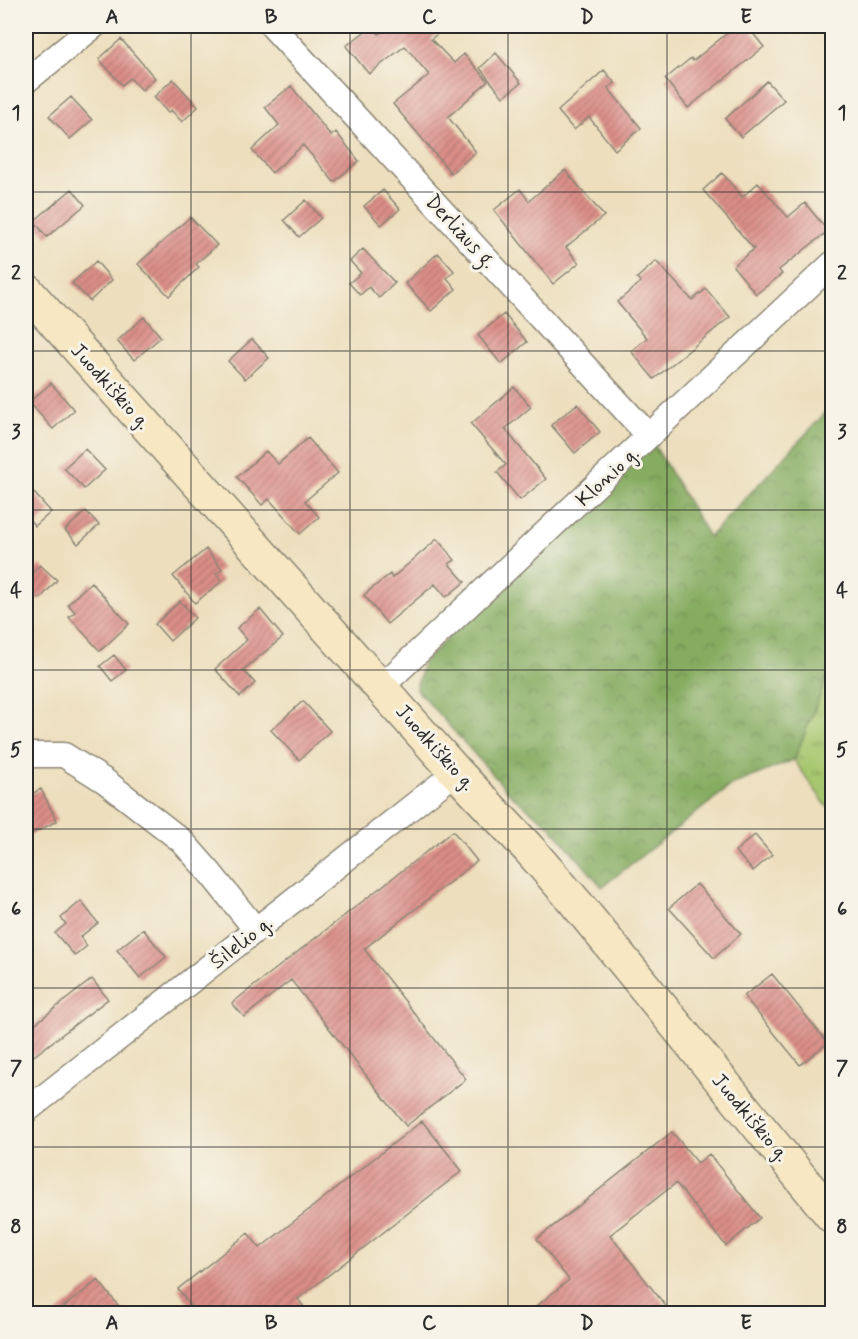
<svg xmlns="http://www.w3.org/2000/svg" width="858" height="1339" font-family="Mynerve,sans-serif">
<defs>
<pattern id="grass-tufts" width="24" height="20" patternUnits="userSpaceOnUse" patternTransform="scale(1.5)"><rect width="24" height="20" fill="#a7c76e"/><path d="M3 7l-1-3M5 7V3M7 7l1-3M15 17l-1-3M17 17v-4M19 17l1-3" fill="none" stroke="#88a25b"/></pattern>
<pattern id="forest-crowns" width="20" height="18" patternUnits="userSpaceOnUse" patternTransform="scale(1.5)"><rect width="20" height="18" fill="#85ac61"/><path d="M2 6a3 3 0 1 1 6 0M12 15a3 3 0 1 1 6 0" fill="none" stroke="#6d8c50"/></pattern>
<pattern id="building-hatch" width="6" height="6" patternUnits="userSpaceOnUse" patternTransform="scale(1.5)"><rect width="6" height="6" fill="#db8e88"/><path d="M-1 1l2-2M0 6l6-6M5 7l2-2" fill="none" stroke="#b2746f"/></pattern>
</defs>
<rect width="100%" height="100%" fill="#f7f3e8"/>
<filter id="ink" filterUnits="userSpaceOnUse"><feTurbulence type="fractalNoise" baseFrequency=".0167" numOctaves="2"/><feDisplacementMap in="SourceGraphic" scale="12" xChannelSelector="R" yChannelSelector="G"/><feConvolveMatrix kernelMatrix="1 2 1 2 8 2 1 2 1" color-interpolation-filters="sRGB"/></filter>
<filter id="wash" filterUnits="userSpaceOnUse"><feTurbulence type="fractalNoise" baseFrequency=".008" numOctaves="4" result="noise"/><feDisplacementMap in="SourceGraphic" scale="24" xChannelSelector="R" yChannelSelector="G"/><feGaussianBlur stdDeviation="1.35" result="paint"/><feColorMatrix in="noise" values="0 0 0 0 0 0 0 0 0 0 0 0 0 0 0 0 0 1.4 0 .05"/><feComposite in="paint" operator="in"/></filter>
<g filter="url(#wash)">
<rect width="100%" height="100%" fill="#eddfbe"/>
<path fill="url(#grass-tufts)" stroke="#69794c" stroke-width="1.5" d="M832,665v138l-5,4 -33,-47z"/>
<path fill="url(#forest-crowns)" stroke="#586c46" stroke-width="1.5" d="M832,406v259l-38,95 -62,25 -130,102 -52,-61 -38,-30 -96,-107 7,-26 226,-227 60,101z"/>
<g id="blocks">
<path fill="url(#building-hatch)" d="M372,26l7,8 10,-8h58l-16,13 23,24 10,-9 24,27 -40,36 28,35 -25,21 -58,-69 36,-29 -24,-29 -36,28 -23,-28z
M736,26h11l17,21 -76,61 -23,-29 26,-21 2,3z
M121,39l34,39 -13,12 -12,-12 -8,7 -23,-26z
M496,53l25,30 -18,14 -23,-29z
M604,70l11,13 -7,5 33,40 -26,22 -26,-33 -15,13 -16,-19z
M173,79l25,28 -16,15 -11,-12 -3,3 -14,-16z
M767,81l17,19 -43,37 -16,-18z
M291,86l40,50 5,-4 23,29 -25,21 -31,-37 -31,28 -20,-23 27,-25 -14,-18z
M71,97l21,23 -22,19 -21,-23z
M565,170l39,46 -38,31 13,16 -26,21 -59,-74 26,-21 9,12z
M722,173l20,24 16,-14 30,34 17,-14 23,28 -49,39 3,4 -26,20 -23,-28 21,-17 -51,-59z
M72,189l13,16 -38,32 -13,-16z
M383,190l17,19 -19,16 -17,-19z
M306,200l15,18 -22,19 -15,-17z
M190,217l27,28 -21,19 3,3 -30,29 -31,-32z
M363,249l32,34 -16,15 -10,-11 -9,8 -11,-12 12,-10 -11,-12z
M438,253l16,18 -7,7 9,11 -25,22 -26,-28z
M96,261l16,19 -22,21 -18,-18z
M656,261l36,39 14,-11 24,28 -76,62 -23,-28 16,-13 -30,-36 24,-20 -4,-4z
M504,314l23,28 -26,22 -23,-29z
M144,317l17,20 -27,23 -17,-19z
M252,339l17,19 -24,21 -17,-18z
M51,383l23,27 -21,19 -24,-27z
M514,387l17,20 -26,22 41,50 -26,21 -23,-28 9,-7 -35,-41z
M577,404l23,28 -25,21 -24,-28z
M308,438l30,35 -33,28 14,16 -19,17 -31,-35 -7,6 -25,-28 29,-26 12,13z
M85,449l20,21 -21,19 -20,-21z
M26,484l25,28 -16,14 -9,-10z
M86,511l13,14 -21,19 -13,-14z
M437,539l18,21 -6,4 16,18 -19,15 -11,-13 -48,40 -23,-29 26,-21 2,4z
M206,549l16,20 -6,5 6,7 -27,22 -22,-27z
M40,565l17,15 -17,19 -2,-2 -12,13v-30z
M91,582l38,42 -29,27 -31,-34 6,-5 -7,-8z
M180,601l15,17 -25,23 -15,-17z
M260,609l23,28 -40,33 12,13 -15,14 -25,-28 32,-29 -10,-12z
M114,655l12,15 -14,11 -12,-15z
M303,701l27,30 -31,29 -28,-30z
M41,789l16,32 -31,16v-40z
M453,831l24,30 -113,88 102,130 -60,47 -115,-146 -47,37 -12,-14z
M755,835l17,20 -19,16 -18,-20z
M697,884l44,50 -27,24 -45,-50z
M81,901l17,22 -18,14 7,9 -12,10 -20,-23 11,-9 -5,-6z
M143,929l23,28 -26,21 -23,-28z
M772,974l56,69 -28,22 -56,-69z
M92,979l16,20 -74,57 -8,-11v-14z
M422,1121l40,50 -164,128 11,15h-112l-19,-25 70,-56 12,15z
M672,1132l26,31 11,-9 51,64 -34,28 -50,-63 -66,52 62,79h-145l42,-34 -32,-41z
M98,1280l27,34h-70z"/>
</g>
</g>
<g filter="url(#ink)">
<use href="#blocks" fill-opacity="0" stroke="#8c8574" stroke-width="1.5"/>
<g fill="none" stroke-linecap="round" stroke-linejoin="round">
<defs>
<path id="street" d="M272,26l377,410
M26,81l68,-55
M381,687l451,-423
M26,755h38l41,26 77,60 29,33 45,56
M26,1111l430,-339"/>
<path id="secondary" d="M26,290l430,482 72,76 48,55 256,313"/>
</defs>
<use href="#street" stroke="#8c8574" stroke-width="27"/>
<use href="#secondary" stroke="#8c8574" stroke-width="36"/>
<use href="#street" stroke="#fff" stroke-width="24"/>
<use href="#secondary" stroke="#f7e8c3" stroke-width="33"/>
</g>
</g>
<path fill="none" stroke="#2b2b2b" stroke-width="1.5" stroke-opacity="0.55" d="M191,26v1288M350,26v1288M508,26v1288M667,26v1288M26,192h806M26,351h806M26,510h806M26,670h806M26,829h806M26,988h806M26,1147h806"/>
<g text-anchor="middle" stroke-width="6" stroke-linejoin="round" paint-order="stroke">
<g font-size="21" fill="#2b2b2b" stroke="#f7f3e8">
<text transform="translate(461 231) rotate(47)" y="7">Derliaus g.</text>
<text transform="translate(111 386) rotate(48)" y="7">Juodkiškio g.</text>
<text transform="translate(607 476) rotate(-43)" y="7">Klonio g.</text>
<text transform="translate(436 747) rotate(48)" y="7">Juodkiškio g.</text>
<text transform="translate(241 942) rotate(-38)" y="7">Šilelio g.</text>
<text transform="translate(751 1117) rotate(50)" y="7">Juodkiškio g.</text>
</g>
</g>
<rect width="858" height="1339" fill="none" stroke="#f7f3e8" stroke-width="66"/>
<rect x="33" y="33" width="792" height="1273" fill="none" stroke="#2b2b2b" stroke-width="2"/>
<g font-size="20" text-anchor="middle" font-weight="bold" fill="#2b2b2b">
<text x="112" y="23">A</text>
<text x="271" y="23">B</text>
<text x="429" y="23">C</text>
<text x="587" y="23">D</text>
<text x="746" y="23">E</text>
<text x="16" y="119">1</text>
<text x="842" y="119">1</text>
<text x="16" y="279">2</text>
<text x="842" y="279">2</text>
<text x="16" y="438">3</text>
<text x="842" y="438">3</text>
<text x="16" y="597">4</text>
<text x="842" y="597">4</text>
<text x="16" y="756">5</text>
<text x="842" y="756">5</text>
<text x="16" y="915">6</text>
<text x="842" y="915">6</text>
<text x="16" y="1074">7</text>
<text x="842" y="1074">7</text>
<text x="16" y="1233">8</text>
<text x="842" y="1233">8</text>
<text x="112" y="1329">A</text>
<text x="271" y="1329">B</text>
<text x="429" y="1329">C</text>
<text x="587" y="1329">D</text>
<text x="746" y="1329">E</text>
</g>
</svg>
